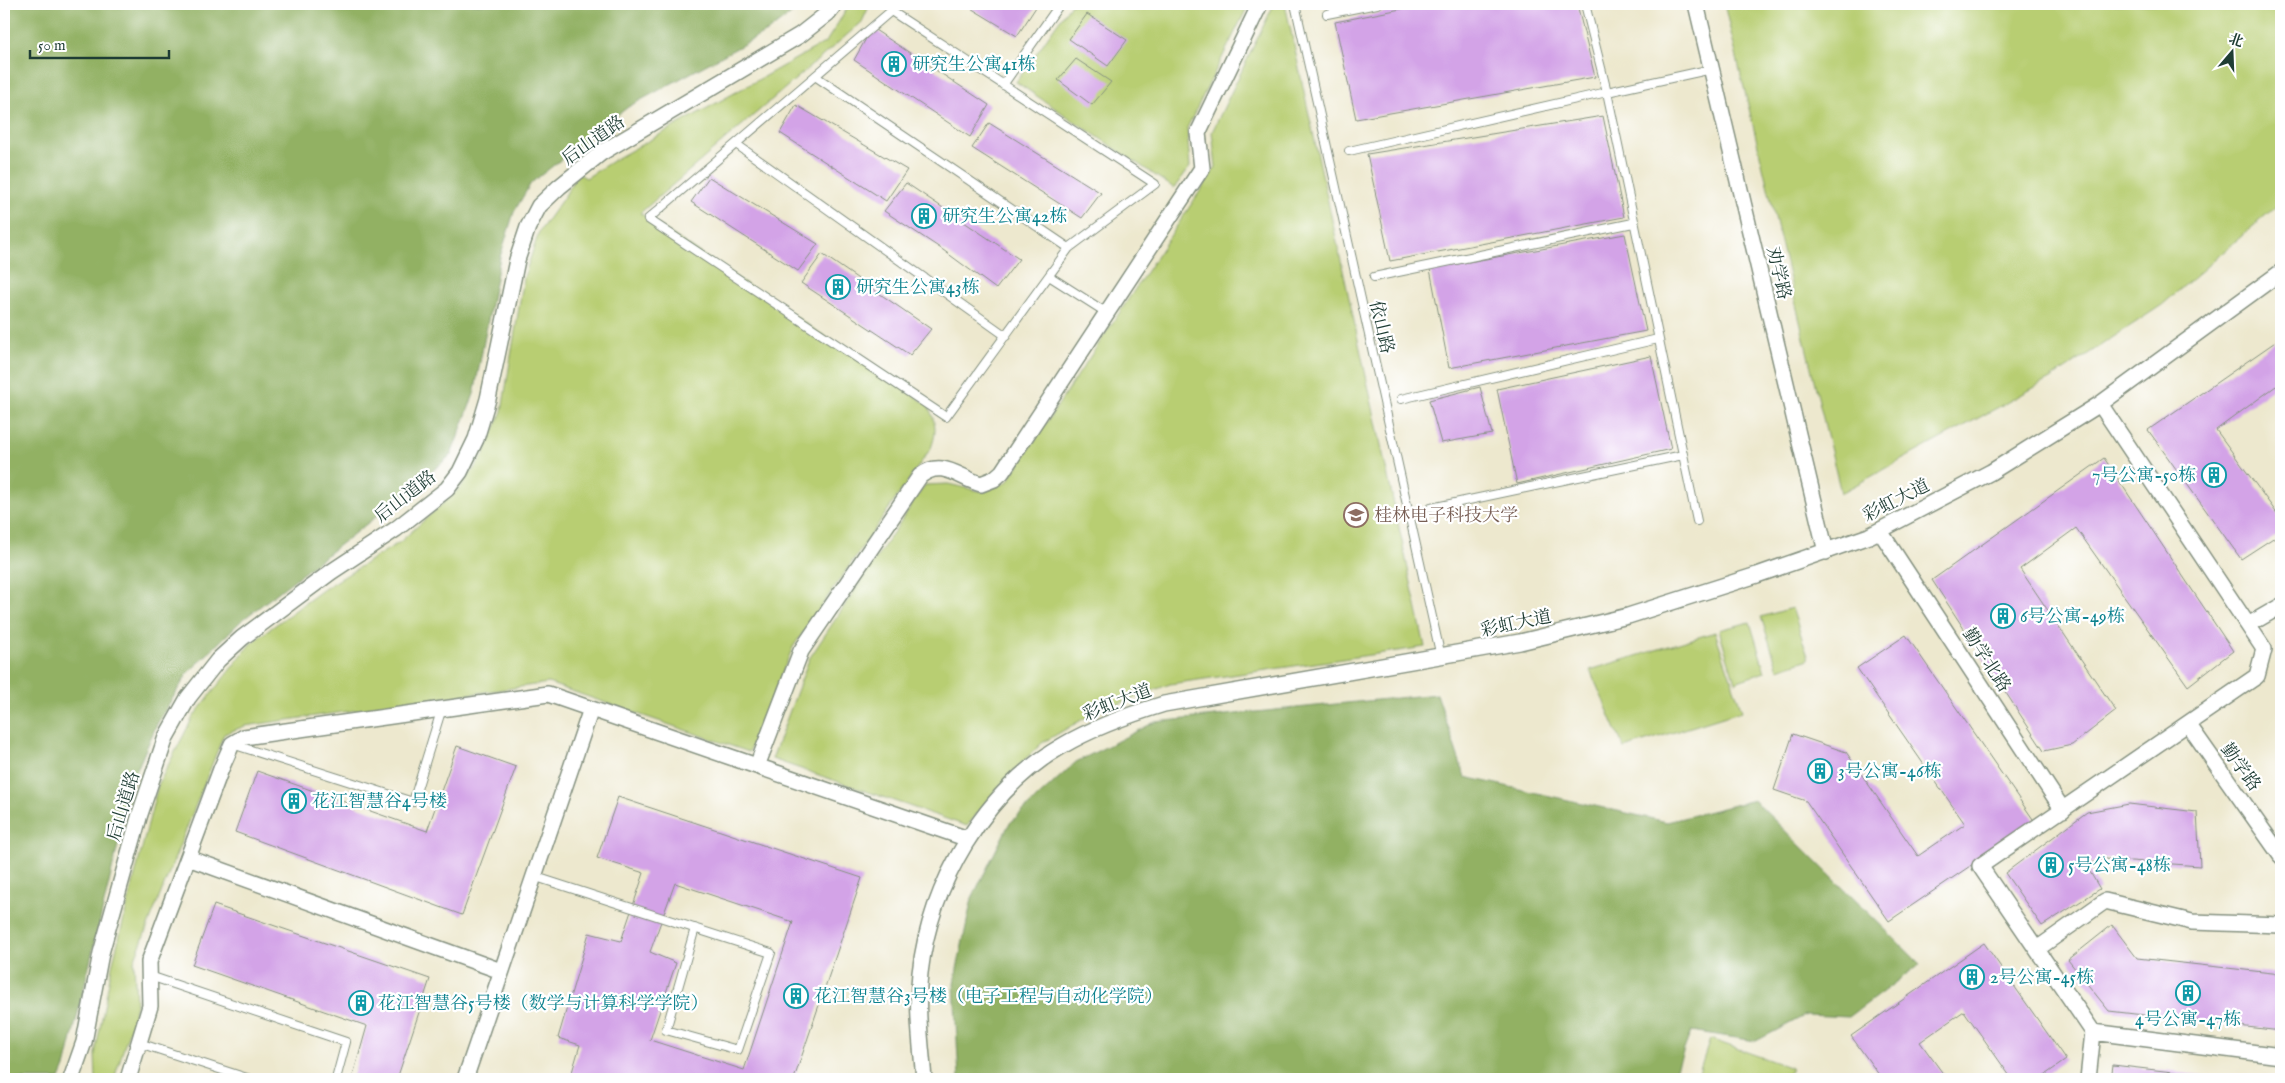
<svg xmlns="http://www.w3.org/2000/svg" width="2285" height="1083" font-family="'IM FELL English','Noto Serif SC',serif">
<rect width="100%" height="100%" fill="#fff"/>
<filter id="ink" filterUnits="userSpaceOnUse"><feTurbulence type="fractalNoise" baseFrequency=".02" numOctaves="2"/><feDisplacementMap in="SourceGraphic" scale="10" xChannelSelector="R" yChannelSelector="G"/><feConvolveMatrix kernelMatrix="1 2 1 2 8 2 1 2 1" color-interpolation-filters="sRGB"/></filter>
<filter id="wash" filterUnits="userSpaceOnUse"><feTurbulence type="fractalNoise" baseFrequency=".0096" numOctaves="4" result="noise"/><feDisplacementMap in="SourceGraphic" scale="20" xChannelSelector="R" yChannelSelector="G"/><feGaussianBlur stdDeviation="1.12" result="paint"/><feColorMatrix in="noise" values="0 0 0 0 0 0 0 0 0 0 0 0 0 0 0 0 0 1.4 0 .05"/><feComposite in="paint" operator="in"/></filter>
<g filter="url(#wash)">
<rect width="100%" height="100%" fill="#ede8ce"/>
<path fill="#b8ce72" stroke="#6c8653" d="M850,4h20l-8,18 -222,191 288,192c7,17 10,24 3,43l-138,199 -44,105 -201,-69 -303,43 -21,8 -90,227 2,44 -3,14 -19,60h-18l-1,-25 17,-88 46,-181 35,-68 58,-74 73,-54 76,-47 60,-54 23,-32 19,-45 22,-134 15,-45 27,-38 11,-21 9,5 28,-18 212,-118z
M1071,4h178l-62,124 3,39 -16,21 -158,-106z
M1274,4h11l140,643 -255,37 -80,31 -48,28 -36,35 -39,48 -195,-67 37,-100 116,-174 23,-1 36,8 23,-10 209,-315 -4,-35z
M1724,4h557v198l-119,103 -112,74 -209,114z
M1792,608l17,51 -31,10 -17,-52z
M1750,622l15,50 -30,10 -16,-52z
M1715,632l27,79 -118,37 -34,-78z
M1710,1039l82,29 -4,11h-91z"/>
<path fill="#92b164" stroke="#58774c" d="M4,4h800l-34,26 -142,77 -97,76 -17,29 -14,45 -26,137 -23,61 -43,37 -167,129 -53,52 -31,51 -22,50 -70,293 -5,12h-56z
M1437,694l28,83 202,45 87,-22 166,164 -71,53 -43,-2 -50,26 -65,-10 -18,48h-714l-5,-96 18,-85 37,-74 67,-62 79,-40z"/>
<g id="blocks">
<path fill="#d3a3e7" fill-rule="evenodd" d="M964,4h74l-21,32z
M1426,4h151l18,73 -239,42 -21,-97z
M1087,14l40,26 -19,26 -39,-27z
M872,28l117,77 -19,32 -116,-77z
M1076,59l35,23 -19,23 -34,-25z
M796,105l111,65 -21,31 -106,-68z
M1603,116l21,101 -234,44 -23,-107z
M989,123l112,70 -19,25 -110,-70z
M709,177l109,67 -20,27 -107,-69z
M906,183l113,76 -23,30 -53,-39 -59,-39z
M1625,234l21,97 -197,37 -19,-99z
M822,254l109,75 -21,26 -109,-72z
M2281,338v55l-5,-7 -60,44 65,89v14l-40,26 -93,-129z
M1651,356l20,93 -154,35 -20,-95z
M1480,387l12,47 -51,9 -12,-43z
M2104,458l129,193 -45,35 -112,-158 -56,41 96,142 -44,34 -28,6 -112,-171z
M1906,635l129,187 -146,99 -83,-120 -32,-11 19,-56 53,18 72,104 47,-32 -108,-156z
M457,746l59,21 -54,148 -227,-83 22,-61 170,60z
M618,797l244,81 -68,201h-224l10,-34 -22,-7 31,-105 32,8 23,-68 -47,-15zM675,883l118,39 -49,148 -94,-30 26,-77 -26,-11z
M2129,804l68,8 3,54 -96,-7 -18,6 14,24 -58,37 -37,-53 82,-61z
M214,905l216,74 -33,100h-45l15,-53 -175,-61z
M2112,925l25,33 144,16v57l-172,-20 -41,-51z
M1984,943l82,117 -27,19h-27l-48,-68 -44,31 27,37h-65l-31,-43z
M2113,1065l111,13v1h-113z"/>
</g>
</g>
<g filter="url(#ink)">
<use href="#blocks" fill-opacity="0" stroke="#869281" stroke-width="1"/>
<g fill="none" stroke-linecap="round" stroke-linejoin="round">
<defs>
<path id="service" d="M1295,4l146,653
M1585,4l22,88 105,-23
M891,11l264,173 -86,64 -123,169 -298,-198z
M1327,14l50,-10
M815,76l254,172
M1003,85l57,-81
M736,144l270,192
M1349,151l258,-59 90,429
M1049,276l58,37
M1374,277l259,-54
M1401,399l257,-60
M1431,508l252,-53
M232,744l181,58 29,-94
M533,876l238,77 -33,97 -72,-20 29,-102
M150,976l196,66 -10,37
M139,1043l111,36"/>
<path id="minor" d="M1696,4l130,548
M1880,531l183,279
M2248,625l33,-19
M2188,724l93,132
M757,766l44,-115 119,-175c22,-18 39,2 61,8l13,-5 8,-7 200,-304 -4,-35 62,-129
M188,858l313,113
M2037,949l68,-48 87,21 89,3
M2093,1032l188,24
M71,1079l13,-37 17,-89 39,-139 26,-77 22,-39 30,-38 24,-22 89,-66 65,-43 51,-40 13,-17 16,-33 12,-40 29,-139 11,-33 11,-21 20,-19 42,-34 199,-118 28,-22 7,-9
M128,1079l22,-73 -1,-44 72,-193 11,-25 12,-7 304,-43 420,145
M465,1079l126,-370
M924,1079c-3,-35 -8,-71 -4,-106 10,-88 64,-182 142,-227 32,-19 66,-31 102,-42l356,-62 108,-26 129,-41 112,-39 122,-64 109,-68 181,-132
M2088,1079l5,-47 -113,-166 277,-190 7,-27 -164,-245"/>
</defs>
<use href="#service" stroke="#869281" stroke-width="10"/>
<use href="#minor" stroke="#869281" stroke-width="18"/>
<use href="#service" stroke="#fff" stroke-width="8"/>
<use href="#minor" stroke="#fff" stroke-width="15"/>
</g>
</g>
<defs>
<symbol id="building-ring" viewBox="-11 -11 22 22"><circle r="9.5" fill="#fff" stroke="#0f9aa8" stroke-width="1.5"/><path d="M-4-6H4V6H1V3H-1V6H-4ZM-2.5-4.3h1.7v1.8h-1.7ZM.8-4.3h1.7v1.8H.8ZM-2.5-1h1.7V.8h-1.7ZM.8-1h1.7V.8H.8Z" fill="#0f9aa8"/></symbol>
<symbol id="university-ring" viewBox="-11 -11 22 22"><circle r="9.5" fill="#fff" stroke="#8d6e63" stroke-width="1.5"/><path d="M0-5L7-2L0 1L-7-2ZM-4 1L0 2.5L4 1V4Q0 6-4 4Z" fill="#8d6e63"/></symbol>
</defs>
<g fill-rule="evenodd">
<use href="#building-ring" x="880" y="50" width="28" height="28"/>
<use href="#building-ring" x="910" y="202" width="28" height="28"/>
<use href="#building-ring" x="824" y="273" width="28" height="28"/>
<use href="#building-ring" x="2200" y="461" width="28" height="28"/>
<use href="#university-ring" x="1342" y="501" width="28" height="28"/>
<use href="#building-ring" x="1989" y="602" width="28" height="28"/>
<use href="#building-ring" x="1806" y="757" width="28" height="28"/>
<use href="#building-ring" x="280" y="787" width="28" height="28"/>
<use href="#building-ring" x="2037" y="851" width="28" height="28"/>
<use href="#building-ring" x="1958" y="963" width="28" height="28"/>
<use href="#building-ring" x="2174" y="979" width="28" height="28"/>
<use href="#building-ring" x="782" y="982" width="28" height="28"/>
<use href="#building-ring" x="347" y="989" width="28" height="28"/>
</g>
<g text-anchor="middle" stroke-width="4.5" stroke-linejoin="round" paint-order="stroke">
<g font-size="18" fill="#0d838f" stroke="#fff" text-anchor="start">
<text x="912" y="70">研究生公寓41栋</text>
<text x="942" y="222">研究生公寓42栋</text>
<text x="856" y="293">研究生公寓43栋</text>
<text x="2196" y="481" text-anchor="end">7号公寓-50栋</text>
<text x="2020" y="622">6号公寓-49栋</text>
<text x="1838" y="777">3号公寓-46栋</text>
<text x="312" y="807">花江智慧谷4号楼</text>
<text x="2068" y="871">5号公寓-48栋</text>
<text x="1990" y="983">2号公寓-45栋</text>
<text x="814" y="1002">花江智慧谷3号楼（电子工程与自动化学院）</text>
<text x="378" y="1009">花江智慧谷5号楼（数学与计算科学学院）</text>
<text x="2188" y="1025" text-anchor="middle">4号公寓-47栋</text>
</g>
<g font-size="18" fill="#1f3d34" stroke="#fff">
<text transform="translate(593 140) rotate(-35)" y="6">后山道路</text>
<text transform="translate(1779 273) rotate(77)" y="6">劝学路</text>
<text transform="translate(1382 327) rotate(77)" y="6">依山路</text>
<text transform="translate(405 496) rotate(-38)" y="6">后山道路</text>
<text transform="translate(1896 500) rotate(-27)" y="6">彩虹大道</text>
<text transform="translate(1516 623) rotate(-12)" y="6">彩虹大道</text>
<text transform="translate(1987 660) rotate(57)" y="6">勤学北路</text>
<text transform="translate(1117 702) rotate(-21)" y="6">彩虹大道</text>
<text transform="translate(2241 767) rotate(54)" y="6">勤学路</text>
<text transform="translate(123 806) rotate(-73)" y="6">后山道路</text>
</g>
<g font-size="18" fill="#785e54" stroke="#fff" text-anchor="start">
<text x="1374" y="521">桂林电子科技大学</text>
</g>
</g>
<rect width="2285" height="1083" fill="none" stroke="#fff" stroke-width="20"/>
<g transform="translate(2232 52) rotate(19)" stroke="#ffffff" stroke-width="4" paint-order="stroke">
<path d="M0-4L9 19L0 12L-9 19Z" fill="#1f3d34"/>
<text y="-8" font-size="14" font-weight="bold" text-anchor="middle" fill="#1f3d34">北</text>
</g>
<path d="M30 50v8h139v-8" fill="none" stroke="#1f3d34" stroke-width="2.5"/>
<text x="38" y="50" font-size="15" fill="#1f3d34" stroke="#ffffff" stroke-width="4" paint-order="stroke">50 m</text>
</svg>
